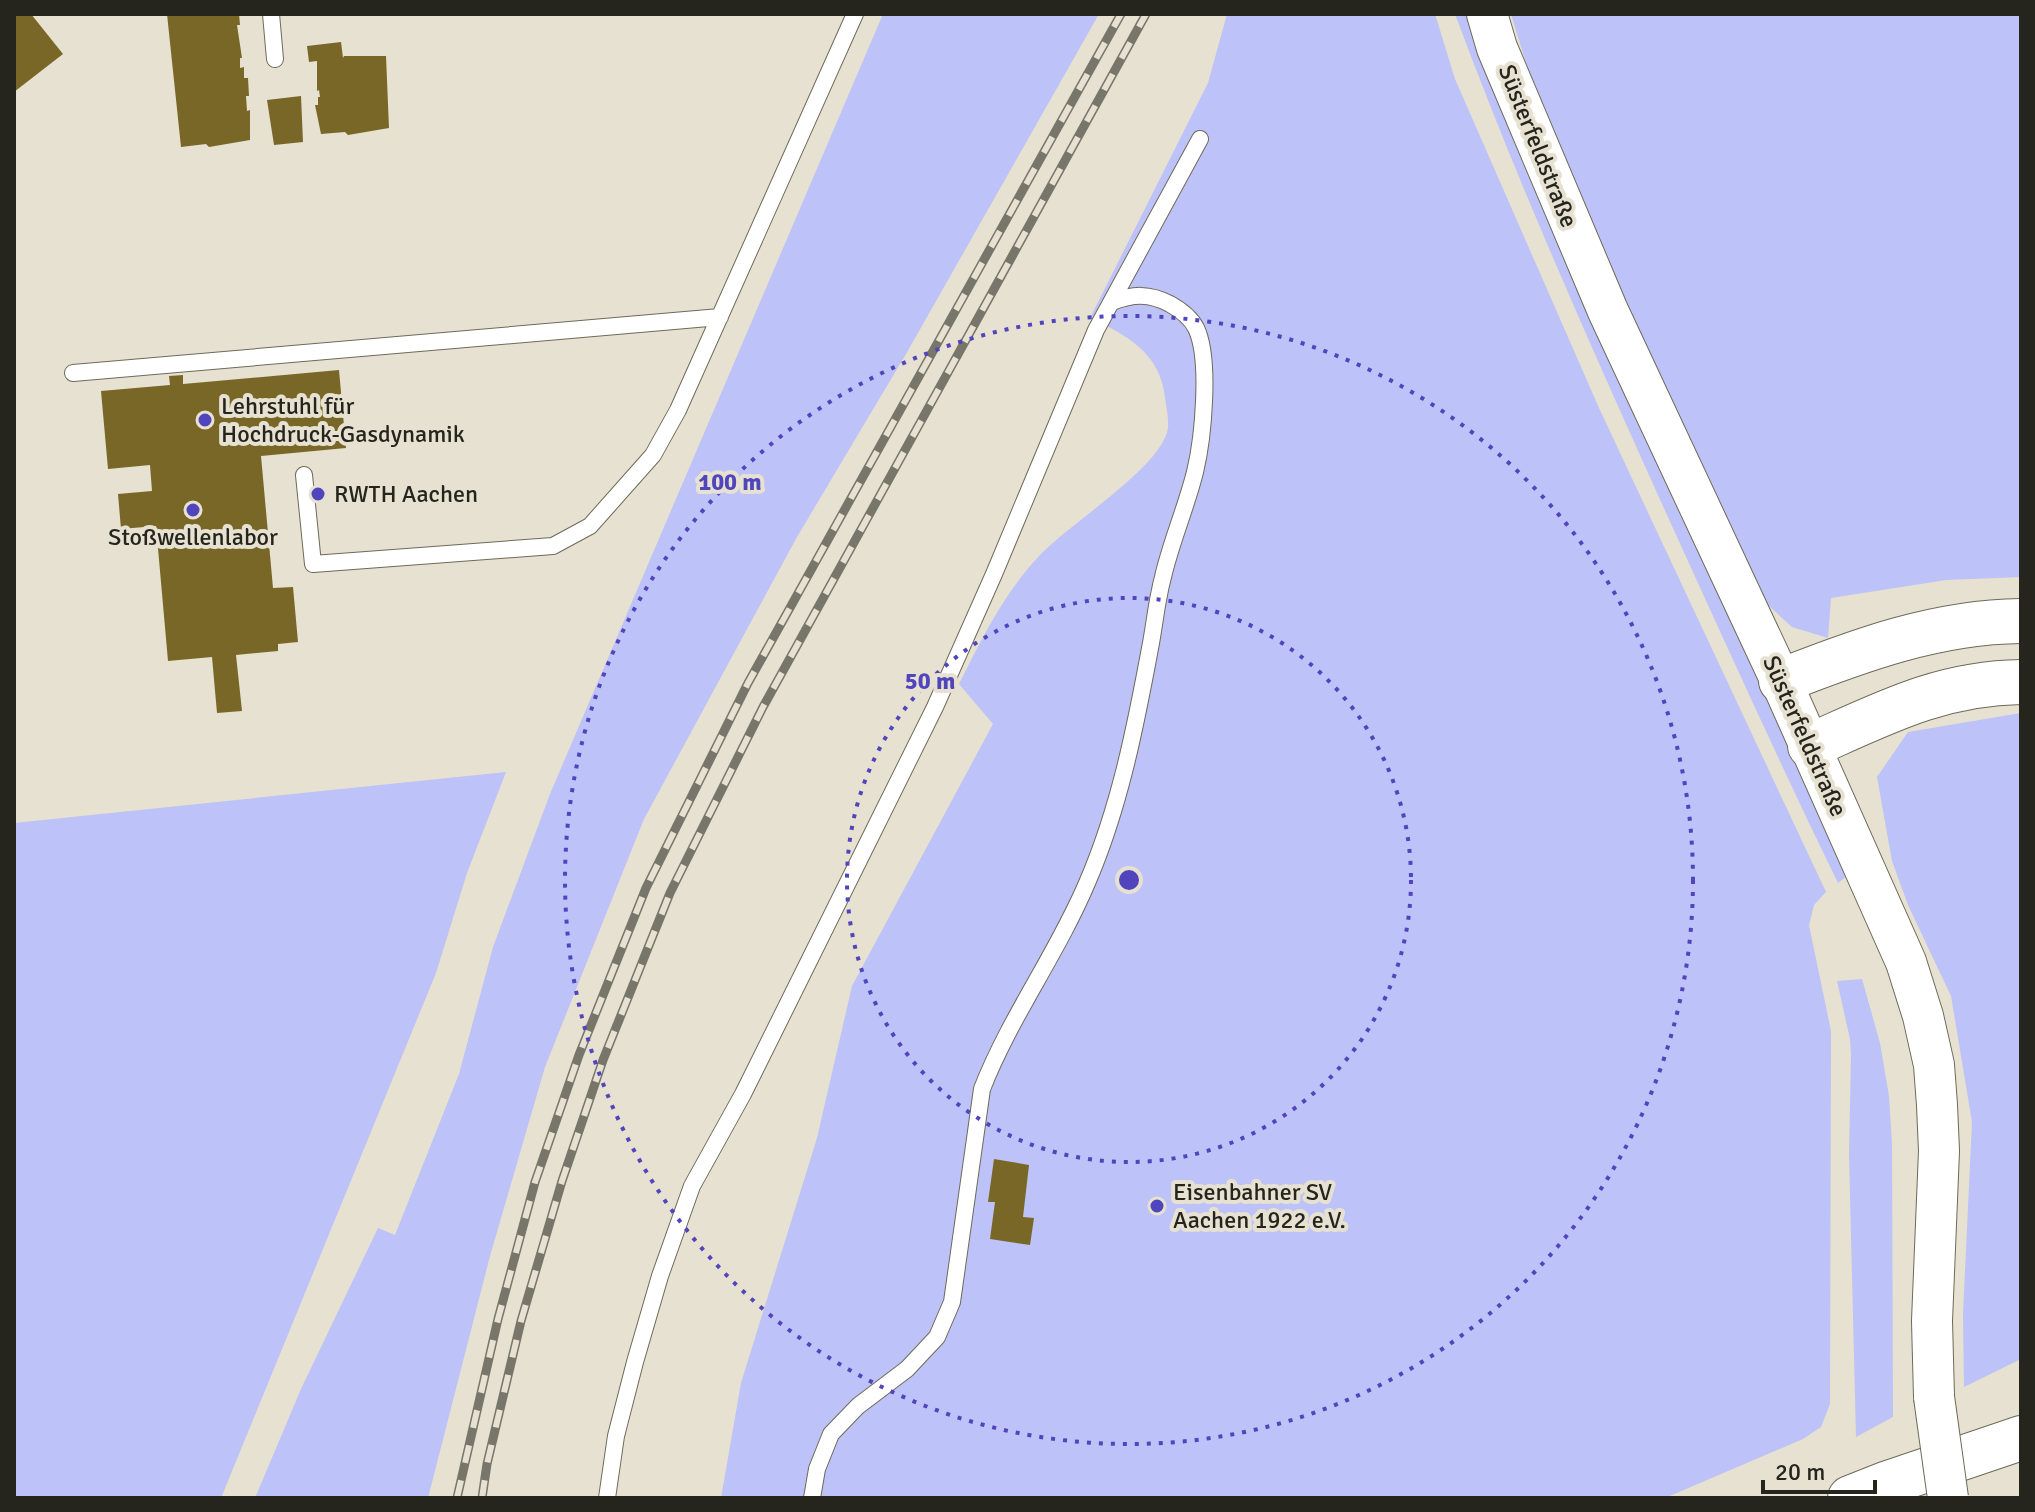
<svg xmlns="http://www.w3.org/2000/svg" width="2035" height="1512" font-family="Signika,sans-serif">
<rect width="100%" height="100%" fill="#e6e1d0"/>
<path fill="#bdc2f8" d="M883,14h216l-193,340 -109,183 -153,282 -99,248 -55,189 -62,242h-173l46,-109 77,-161 17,7 64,-161 34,-127 57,-153z
M1227,14h208l20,65 144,329 227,484 -12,13 -5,20 22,106 -1,373 -9,23 -18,12 -138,59h-944l20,-115 76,-245 35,-152 141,-262 -34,-40c23,-46 45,-91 81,-129 29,-31 123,-89 128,-127 1,-10 -2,-21 -3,-31 -5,-44 -38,-62 -75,-79l118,-235z
M1455,14h10l130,309 252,553 -9,7c-61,-125 -118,-252 -176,-379 -73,-162 -145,-323 -207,-490z
M1511,14h510v563l-75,3 -115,18 -3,40 -36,-11 -24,-22 -87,-173 -148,-346z
M2021,713v646l-57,28 -1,-73 9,-192 -21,-126 -43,-91 -16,-44 -15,-84 31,-45z
M506,772l-39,101 -31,100 -215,525h-207v-675z
M1862,979l18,64 9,53 3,48 1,273 -37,20 -7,-282 2,-100 -1,-16 -13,-58z"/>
<path fill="#796727" d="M14,14h17l32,40 -49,38z
M167,14h72l1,11h-3l5,33h-2v10l4,-1v11h4l1,18h-3l1,15 3,-1v30l-41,7 -3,-3 -25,3z
M341,42l2,16 1,-2h42l3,72 -41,7 -3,-3 -24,2 -6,-29h3v-8h2l-1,-7 -2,1v-30l-8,1 -2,-16z
M301,96l2,46 -29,3 -7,-45z
M339,370l7,78 -85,8 12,132 20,-1 5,55 -20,2v7l-42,4 6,56 -25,2 -5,-56 -44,4 -12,-135 -35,3 -3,-35 34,-3 -2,-26 -42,4 -7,-78 69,-6 -1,-9 14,-1v9z
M994,1159l35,6 -6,52 11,1 -4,27 -40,-6 5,-37h-7z"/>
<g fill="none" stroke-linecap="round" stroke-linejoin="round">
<defs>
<path id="service" d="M271,14l4,45
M73,373l647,-56
M304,475l9,89 240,-18 37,-20 63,-71 25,-45 177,-396
M607,1498l9,-62 19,-74 25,-86 32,-90 51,-92 192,-387 59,-133 102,-244 104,-191
M812,1498l5,-29 14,-35 27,-28 49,-37 30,-32 15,-35 30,-213c28,-72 75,-135 105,-206 33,-76 49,-159 64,-240 4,-22 6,-44 12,-66 8,-35 23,-69 32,-105 8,-33 16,-113 1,-144 -5,-10 -17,-19 -26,-24 -21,-11 -37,-10 -58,-2"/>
<path id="tertiary" d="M1487,14l10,34 111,263 173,370 125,281 17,54 11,49 3,40 2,46 -7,170 2,76"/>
<path id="trunk" d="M1781,681c79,-31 155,-59 240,-60
M1810,746c72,-32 130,-63 211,-64
M1850,1498l38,-15 133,-45"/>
</defs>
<use href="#service" stroke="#6e6a5a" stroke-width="18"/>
<use href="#tertiary" stroke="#6e6a5a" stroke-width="42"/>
<use href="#trunk" stroke="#6e6a5a" stroke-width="46"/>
<use href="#service" stroke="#fff" stroke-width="16"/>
<use href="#tertiary" stroke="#fff" stroke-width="40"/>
<use href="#trunk" stroke="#fff" stroke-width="44"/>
<defs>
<path id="rail" d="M457,1498l41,-179 37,-137 44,-127 67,-167 102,-205 373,-669
M482,1498l5,-34 34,-143 41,-140 41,-121 67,-167 93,-186 383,-693"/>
</defs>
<use href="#rail" stroke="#78766a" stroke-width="9"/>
<use href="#rail" stroke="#e6e1d0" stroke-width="6" stroke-dasharray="18" stroke-linecap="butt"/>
<defs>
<path id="tertiary-bridge" d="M1934,1397l14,101"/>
</defs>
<use href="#tertiary-bridge" stroke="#6e6a5a" stroke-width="42" stroke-linecap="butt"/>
<use href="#tertiary-bridge" stroke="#fff" stroke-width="40"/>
</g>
<g fill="none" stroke="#5045bc" stroke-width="4" stroke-dasharray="4 8">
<circle cx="1129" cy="880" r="282"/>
<circle cx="1129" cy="880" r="564"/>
</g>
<g fill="#5045bc" stroke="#e6e1d0" stroke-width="3">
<circle cx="205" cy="420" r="8"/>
<circle cx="318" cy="494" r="8"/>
<circle cx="193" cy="510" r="8"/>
<circle cx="1157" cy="1206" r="8"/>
</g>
<g text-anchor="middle" stroke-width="8" stroke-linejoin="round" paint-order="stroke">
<g font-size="24" fill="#25241d" stroke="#e6e1d0">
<text transform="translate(1538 146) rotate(68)" y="8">Süsterfeldstraße</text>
<text transform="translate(1805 736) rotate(66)" y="8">Süsterfeldstraße</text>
</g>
<g font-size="24" fill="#25241d" stroke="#e6e1d0" text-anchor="start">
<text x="221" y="414">Lehrstuhl für<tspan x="221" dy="28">Hochdruck-Gasdynamik</tspan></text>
<text x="334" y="502">RWTH Aachen</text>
<text x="193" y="545" text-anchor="middle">Stoßwellenlabor</text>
<text x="1173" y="1200">Eisenbahner SV<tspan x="1173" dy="28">Aachen 1922 e.V.</tspan></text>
</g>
</g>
<circle cx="1129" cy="880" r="12" fill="#5045bc" stroke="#e6e1d0" stroke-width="4"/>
<g font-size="24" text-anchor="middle" font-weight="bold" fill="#5045bc" stroke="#e6e1d0" stroke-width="8" stroke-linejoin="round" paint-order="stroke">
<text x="730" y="490">100 m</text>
<text x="930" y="689">50 m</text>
</g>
<rect width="2035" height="1512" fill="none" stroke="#25241d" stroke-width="32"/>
<path d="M1763 1480v12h112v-12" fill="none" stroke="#25241d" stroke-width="4"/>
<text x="1775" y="1480" font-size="24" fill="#25241d" stroke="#e6e1d0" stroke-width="6" paint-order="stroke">20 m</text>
</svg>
